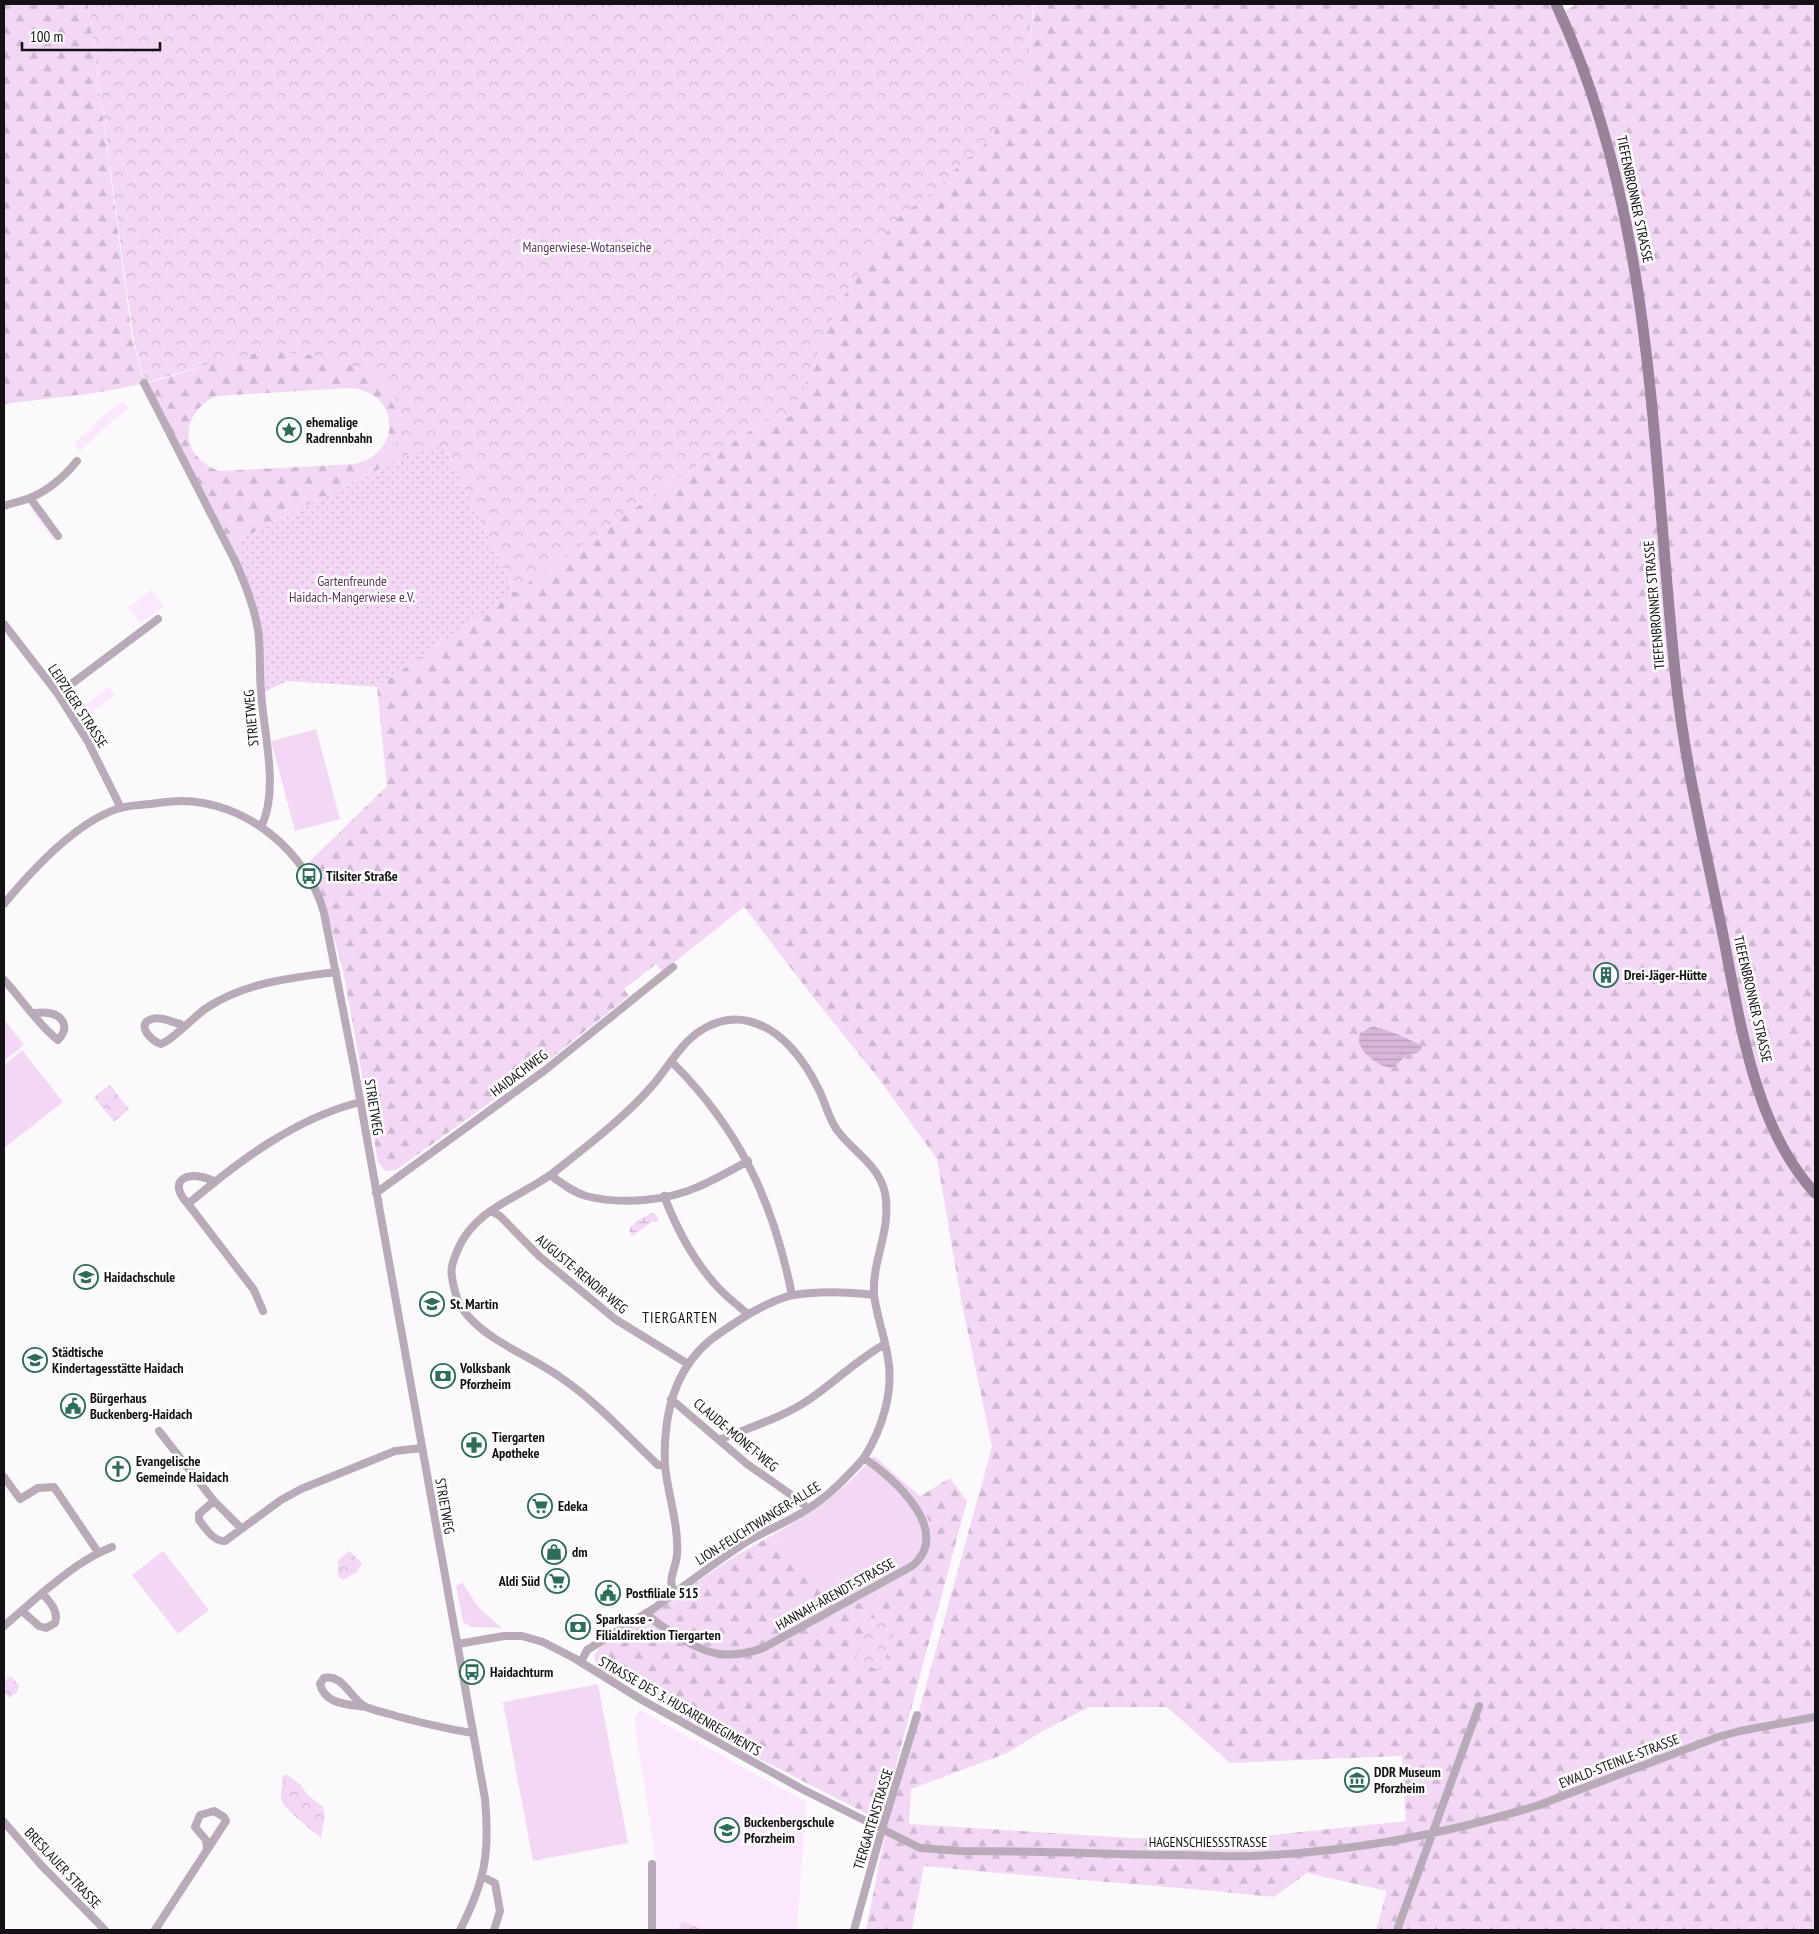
<svg xmlns="http://www.w3.org/2000/svg" width="1819" height="1934" font-family="'PT Sans Narrow',sans-serif">
<defs>
<pattern id="forest-firs" width="22" height="20" patternUnits="userSpaceOnUse" patternTransform="scale(1.25)"><rect width="22" height="20" fill="#f3d8f6"/><path d="M5 1l3.5 6h-7zM16 11l3.5 6h-7z" fill="#cfb8d2"/></pattern>
<pattern id="wetland-marsh" width="20" height="14" patternUnits="userSpaceOnUse" patternTransform="scale(1.25)"><rect width="20" height="14" fill="#f3d8f6"/><path d="M1 5h8M5 5V1M11 12h8M15 12V8" fill="none" stroke="#cfb8d2"/></pattern>
<pattern id="park-crowns" width="20" height="18" patternUnits="userSpaceOnUse" patternTransform="scale(1.25)"><rect width="20" height="18" fill="#f3d8f6"/><path d="M2 6a3 3 0 1 1 6 0M12 15a3 3 0 1 1 6 0" fill="none" stroke="#cfb8d2"/></pattern>
<pattern id="garden-dots" width="8" height="8" patternUnits="userSpaceOnUse" patternTransform="scale(1.25)"><rect width="8" height="8" fill="#f3d8f6"/><path d="M2 2h.1M6 6h.1" fill="none" stroke="#cfb8d2" stroke-width="1.8" stroke-linecap="round"/></pattern>
<pattern id="water-rules" width="6" height="5" patternUnits="userSpaceOnUse" patternTransform="scale(1.25)"><rect width="6" height="5" fill="#d7b6da"/><path d="M0 2.5h6" fill="none" stroke="#b89bba"/></pattern>
</defs>
<rect width="100%" height="100%" fill="#fcf9fd"/>
<path fill="#fce8fe" d="M123,401l6,7 -20,16 -30,28 -4,-10 16,-13 4,-7z
M38,504l23,30 -8,6 -23,-30z
M152,589l12,17 -24,18 -12,-16z
M109,687l6,8 -29,22 -6,-9z
M640,1710l166,92 -9,128h-141l-1,-73 -21,-140z"/>
<path fill="#f3d8f6" d="M316,729l24,90 -45,12 -24,-90z
M4,1019l20,26 -20,16z
M22,1050l41,52 -59,46v-83z
M874,1456l46,40 10,29 1,21 -12,21 -21,18 -59,28 -63,-80c37,-21 70,-44 98,-77z
M163,1551l46,59 -31,24 -46,-59z
M462,1582l17,26 23,20 -31,-1 -8,-5 -7,-36z
M598,1684l30,159 -95,18 -30,-159z"/>
<path fill="url(#forest-firs)" fill-rule="evenodd" d="M4,4h84l44,334 13,46 59,-18 829,-362 -5,63 6,-63h527l4,7 12,-7h238v1926h-439l11,-39 -80,-18 -33,24c-116,-12 -233,-19 -350,-31l-12,63 6,1h-52l20,-100 106,-383 -31,-148 -24,-140 -58,-80 -66,-82 -69,-90 -82,65 -6,-8 -32,25 5,7 -88,70 -145,104 -11,1 -7,-9 -35,-191 -16,-59 -22,-46 82,-80 -10,-99 332,-230 56,-36 -321,25 -30,6 -186,93 -84,-161 -49,9 -91,11zM349,388c51,2 55,66 5,76l-134,7c-40,-13 -42,-57 -4,-75zM1378,1027l43,18 1,4 -5,4 -10,2 -8,8 -10,5c-15,-3 -24,-16 -30,-29l4,-9zM1089,1707h78l63,56 172,-7 4,65 -182,19 -92,-2 -223,-14 2,-35 96,-36 34,-21z
M950,1478l17,23 -86,320 -202,-103 3,-7 -62,-36 -4,5 -20,-13 -2,-12 7,-9 136,-91 39,-22 63,79 59,-27 21,-18 12,-21 -1,-21 -10,-29z"/>
<path fill="url(#wetland-marsh)" d="M651,1213l4,1 4,6 -5,3 -1,-2 -21,15 -3,-6 5,-7z"/>
<path fill="url(#park-crowns)" d="M88,4h945l-7,84 -16,12 -7,9 -7,20 -4,8 -18,18 -10,5 -25,28 -40,29 -23,29 -40,63 -44,107 -27,5 -62,40 -188,131 -71,-146 -30,6 -36,18c7,-10 17,-21 21,-32 2,-6 2,-16 1,-23 -1,-10 -4,-19 -11,-27 -22,-26 -97,-40 -130,-35 -39,7 -77,19 -114,30l-12,-46z
M110,1085l19,24 -15,13 -20,-25z
M349,1551l13,12 -5,9 -14,8 -5,-4v-15z
M870,1617l27,10 -16,44 -26,-10z
M11,1676l8,9 -2,7 -8,6 -5,-7v-10z
M286,1774l15,11 6,9 16,13 2,9 -4,22c-8,-7 -34,-27 -38,-35 -5,-9 1,-17 -1,-26z
M682,1921l22,9h-26z"/>
<path fill="url(#garden-dots)" d="M444,446l71,146 -138,95 -90,-6 -24,12 -4,-61 -31,-87 186,-93z"/>
<path fill="url(#water-rules)" d="M1373,1026l24,8 24,11 1,4 -5,4 -10,2 -14,13c-11,1 -29,-13 -33,-23 -2,-4 -1,-8 0,-12z"/>
<g fill="none" stroke-linecap="round" stroke-linejoin="round">
<path stroke="#b8aab9" stroke-width="8" d="M144,383l91,178c10,22 19,45 23,69 3,20 1,41 3,61 2,40 19,99 0,136
M30,498l28,38
M4,506c8,-3 18,-5 26,-8 19,-8 34,-21 47,-37
M4,624l54,70 29,46 34,68
M58,694l100,-75
M4,904c28,-34 73,-83 116,-96 10,-3 21,-3 30,-4 10,-1 21,-3 31,-3 64,0 126,50 143,112l30,153 131,733c5,55 0,82 -25,131
M4,980c18,19 34,45 54,60 11,-11 7,-24 -9,-27 -5,-1 -11,0 -17,0
M182,1027l-2,-3c-8,-2 -20,-8 -28,-5 -17,5 -1,22 9,25 11,-3 34,-29 47,-37 39,-25 83,-29 128,-35
M672,1062c68,68 101,139 120,233
M550,1175c11,8 23,17 36,21 35,9 82,5 114,-10 16,-7 32,-16 48,-25
M376,1193l168,-122 129,-104
M664,1196c12,31 28,62 50,87 10,12 22,21 34,31
M188,1204c-24,-26 4,-35 27,-22
M491,1211l9,5 39,40 76,63 73,45
M263,1311l-9,-21 -66,-86c51,-43 106,-85 172,-102
M671,1399l76,65 53,37 8,8
M159,1431l55,70
M719,1440c31,-13 63,-22 91,-41 26,-18 48,-40 75,-55
M665,1466c-2,-48 8,-97 48,-128 8,-6 17,-12 25,-17 13,-9 41,-24 56,-26 26,-4 54,-3 80,0
M4,1477l16,22 18,-11 16,-1 44,65
M242,1529l-28,-28 -15,13v6c6,8 15,22 26,21l56,-41 20,-11 94,-38 27,-3
M42,1593c22,-18 44,-36 70,-46
M646,1613c7,8 16,13 25,19 33,22 54,29 92,16l149,-82c42,-34 -18,-88 -48,-108
M4,1626l38,-33c8,9 17,18 13,30l-9,5 -7,-2 -17,-15
M458,1644l46,-8h18l21,6 31,16 68,42 160,89 118,59 41,3c72,0 144,3 216,4 25,0 51,2 76,1 97,-4 194,-22 286,-51l179,-68 22,-6 75,-14
M581,1662l6,-12 66,-41c31,-23 62,-47 95,-68 19,-11 40,-19 58,-31 17,-10 32,-24 45,-38 5,-5 10,-10 14,-16 17,-27 29,-65 23,-98 -3,-20 -12,-44 -14,-64 -2,-35 18,-64 11,-101 -6,-28 -32,-41 -48,-63 -9,-13 -11,-26 -18,-40 -14,-29 -38,-62 -71,-69 -17,-4 -34,1 -48,10 -20,13 -33,38 -48,55 -29,33 -65,60 -99,87 -34,25 -77,35 -95,76 -4,10 -8,18 -6,28 2,14 7,30 17,40 23,26 63,40 91,60 37,25 66,58 98,88l7,1c3,29 14,59 12,89 -1,14 -11,26 -2,38
M366,1707c-18,-3 -41,-2 -46,-23l4,-6c20,-4 26,21 42,29 10,4 21,6 30,9 26,7 51,13 77,17
M4,1822l38,44 63,64
M652,1864v66
M483,1877l12,6 5,28 -6,19
M155,1930l69,-106 2,-3 -2,-4 -10,-6 -14,4 -5,12 11,13 1,9
M854,1930l28,-101 35,-114
M1397,1930l82,-224"/>
<path stroke="#98839a" stroke-width="11" d="M1556,4c100,214 95,447 120,676 9,86 30,170 47,255 17,86 31,192 92,258"/>
</g>
<defs>
<symbol id="sight-ring" viewBox="-11 -11 22 22"><circle r="9.5" fill="#fff" stroke="#2e6d5b" stroke-width="1.5"/><path d="M0-6L1.8-2.2L6-1.7L2.9 1.2L3.7 5.4L0 3.3L-3.7 5.4L-2.9 1.2L-6-1.7L-1.8-2.2Z" fill="#2e6d5b"/></symbol>
<symbol id="bus-ring" viewBox="-11 -11 22 22"><circle r="9.5" fill="#fff" stroke="#2e6d5b" stroke-width="1.5"/><path d="M-5-6H5V4H4V6H2V4H-2V6H-4V4H-5ZM-3.5-4V0h7V-4ZM-3.5 1.2v1.5H-2V1.2ZM2 1.2v1.5H3.5V1.2Z" fill="#2e6d5b"/></symbol>
<symbol id="building-ring" viewBox="-11 -11 22 22"><circle r="9.5" fill="#fff" stroke="#2e6d5b" stroke-width="1.5"/><path d="M-4-6H4V6H1V3H-1V6H-4ZM-2.5-4.3h1.7v1.8h-1.7ZM.8-4.3h1.7v1.8H.8ZM-2.5-1h1.7V.8h-1.7ZM.8-1h1.7V.8H.8Z" fill="#2e6d5b"/></symbol>
<symbol id="school-ring" viewBox="-11 -11 22 22"><circle r="9.5" fill="#fff" stroke="#2e6d5b" stroke-width="1.5"/><path d="M0-5L7-2L0 1L-7-2ZM-4 1L0 2.5L4 1V4Q0 6-4 4Z" fill="#2e6d5b"/></symbol>
<symbol id="bank-ring" viewBox="-11 -11 22 22"><circle r="9.5" fill="#fff" stroke="#2e6d5b" stroke-width="1.5"/><path d="M-6-4H6V4H-6ZM0-2.3a2.3 2.3 0 1 0 0 4.6a2.3 2.3 0 1 0 0-4.6Z" fill="#2e6d5b"/></symbol>
<symbol id="civic-ring" viewBox="-11 -11 22 22"><circle r="9.5" fill="#fff" stroke="#2e6d5b" stroke-width="1.5"/><path d="M-.6-6.5H3V-4.5H.6V-3L4-1V1h2V6H-6V1h2V-1L-.6-3ZM-1.2 2.5V6h2.4V2.5Z" fill="#2e6d5b"/></symbol>
<symbol id="pharmacy-ring" viewBox="-11 -11 22 22"><circle r="9.5" fill="#fff" stroke="#2e6d5b" stroke-width="1.5"/><path d="M-2-6h4v4h4v4h-4v4h-4v-4h-4v-4h4Z" fill="#2e6d5b"/></symbol>
<symbol id="church-ring" viewBox="-11 -11 22 22"><circle r="9.5" fill="#fff" stroke="#2e6d5b" stroke-width="1.5"/><path d="M-1.2-6h2.4v3.5h3.3v2.4h-3.3V6h-2.4V-.1h-3.3v-2.4h3.3Z" fill="#2e6d5b"/></symbol>
<symbol id="supermarket-ring" viewBox="-11 -11 22 22"><circle r="9.5" fill="#fff" stroke="#2e6d5b" stroke-width="1.5"/><path d="M-6-5.5h2.5l.6 2H6L4.5 2H-2.5L-4.4-4H-6ZM-1.5 3.2a1.3 1.3 0 1 0 .1 0ZM3 3.2a1.3 1.3 0 1 0 .1 0Z" fill="#2e6d5b"/></symbol>
<symbol id="shop-ring" viewBox="-11 -11 22 22"><circle r="9.5" fill="#fff" stroke="#2e6d5b" stroke-width="1.5"/><path d="M-5-2.5h2.3a2.7 3.5 0 0 1 5.4 0H5L5.5 6h-11ZM-1.5-2.5h3a1.5 2.3 0 0 0-3 0Z" fill="#2e6d5b"/></symbol>
<symbol id="museum-ring" viewBox="-11 -11 22 22"><circle r="9.5" fill="#fff" stroke="#2e6d5b" stroke-width="1.5"/><path d="M0-6L6-3V-2H-6V-3ZM-5-1h2V3h-2ZM-1-1h2V3h-2ZM3-1h2V3H3ZM-6 4H6V6H-6Z" fill="#2e6d5b"/></symbol>
</defs>
<g fill-rule="evenodd">
<use href="#sight-ring" x="275" y="416" width="28" height="28"/>
<use href="#bus-ring" x="295" y="862" width="28" height="28"/>
<use href="#building-ring" x="1592" y="961" width="28" height="28"/>
<use href="#school-ring" x="72" y="1263" width="28" height="28"/>
<use href="#school-ring" x="418" y="1290" width="28" height="28"/>
<use href="#school-ring" x="21" y="1346" width="28" height="28"/>
<use href="#bank-ring" x="429" y="1362" width="28" height="28"/>
<use href="#civic-ring" x="59" y="1392" width="28" height="28"/>
<use href="#pharmacy-ring" x="460" y="1431" width="28" height="28"/>
<use href="#church-ring" x="104" y="1455" width="28" height="28"/>
<use href="#supermarket-ring" x="526" y="1492" width="28" height="28"/>
<use href="#shop-ring" x="540" y="1538" width="28" height="28"/>
<use href="#supermarket-ring" x="543" y="1567" width="28" height="28"/>
<use href="#civic-ring" x="594" y="1579" width="28" height="28"/>
<use href="#bank-ring" x="564" y="1613" width="28" height="28"/>
<use href="#bus-ring" x="458" y="1658" width="28" height="28"/>
<use href="#museum-ring" x="1343" y="1766" width="28" height="28"/>
<use href="#school-ring" x="713" y="1816" width="28" height="28"/>
</g>
<g text-anchor="middle" stroke-width="5" stroke-linejoin="round" paint-order="stroke">
<g font-size="14" fill="#150f16" stroke="#fff">
<text transform="translate(1635 199) rotate(78)" y="5">TIEFENBRONNER STRASSE</text>
<text transform="translate(1654 605) rotate(-95)" y="5">TIEFENBRONNER STRASSE</text>
<text transform="translate(78 706) rotate(57)" y="5">LEIPZIGER STRASSE</text>
<text transform="translate(251 718) rotate(-95)" y="5">STRIETWEG</text>
<text transform="translate(1753 999) rotate(77)" y="5">TIEFENBRONNER STRASSE</text>
<text transform="translate(519 1073) rotate(-37)" y="5">HAIDACHWEG</text>
<text transform="translate(374 1107) rotate(81)" y="5">STRIETWEG</text>
<text transform="translate(582 1274) rotate(40)" y="5">AUGUSTE-RENOIR-WEG</text>
<text transform="translate(736 1435) rotate(40)" y="5">CLAUDE-MONET-WEG</text>
<text transform="translate(445 1506) rotate(80)" y="5">STRIETWEG</text>
<text transform="translate(758 1523) rotate(-32)" y="5">LION-FEUCHTWANGER-ALLEE</text>
<text transform="translate(835 1594) rotate(-29)" y="5">HANNAH-ARENDT-STRASSE</text>
<text transform="translate(680 1706) rotate(30)" y="5">STRASSE DES 3. HUSARENREGIMENTS</text>
<text transform="translate(1619 1761) rotate(-21)" y="5">EWALD-STEINLE-STRASSE</text>
<text transform="translate(873 1819) rotate(-73)" y="5">TIERGARTENSTRASSE</text>
<text x="1208" y="1847">HAGENSCHIESSSTRASSE</text>
<text transform="translate(63 1868) rotate(47)" y="5">BRESLAUER STRASSE</text>
</g>
<g font-size="14" fill="#5e3462" stroke="#fff">
<text x="587" y="252">Mangerwiese-Wotanseiche</text>
<text x="352" y="586">Gartenfreunde<tspan x="352" dy="16">Haidach-Mangerwiese e.V.</tspan></text>
</g>
<g font-size="14" font-weight="bold" fill="#150f16" stroke="#fff" text-anchor="start">
<text x="306" y="427">ehemalige<tspan x="306" dy="16">Radrennbahn</tspan></text>
<text x="326" y="881">Tilsiter Straße</text>
<text x="1624" y="980">Drei-Jäger-Hütte</text>
<text x="104" y="1282">Haidachschule</text>
<text x="450" y="1309">St. Martin</text>
<text x="52" y="1357">Städtische<tspan x="52" dy="16">Kindertagesstätte Haidach</tspan></text>
<text x="460" y="1373">Volksbank<tspan x="460" dy="16">Pforzheim</tspan></text>
<text x="90" y="1403">Bürgerhaus<tspan x="90" dy="16">Buckenberg-Haidach</tspan></text>
<text x="492" y="1442">Tiergarten<tspan x="492" dy="16">Apotheke</tspan></text>
<text x="136" y="1466">Evangelische<tspan x="136" dy="16">Gemeinde Haidach</tspan></text>
<text x="558" y="1511">Edeka</text>
<text x="572" y="1557">dm</text>
<text x="540" y="1586" text-anchor="end">Aldi Süd</text>
<text x="626" y="1598">Postfiliale 515</text>
<text x="596" y="1624">Sparkasse -<tspan x="596" dy="16">Filialdirektion Tiergarten</tspan></text>
<text x="490" y="1677">Haidachturm</text>
<text x="1374" y="1777">DDR Museum<tspan x="1374" dy="16">Pforzheim</tspan></text>
<text x="744" y="1827">Buckenbergschule<tspan x="744" dy="16">Pforzheim</tspan></text>
</g>
<g font-size="15" letter-spacing="1" fill="#150f16" stroke="#fff">
<text x="680" y="1323">TIERGARTEN</text>
</g>
</g>
<rect width="1819" height="1934" fill="none" stroke="#150f16" stroke-width="10"/>
<path d="M22 42v8h138v-8" fill="none" stroke="#150f16" stroke-width="2.5"/>
<text x="30" y="42" font-size="15" fill="#150f16" stroke="#ffffff" stroke-width="4" paint-order="stroke">100 m</text>
</svg>
